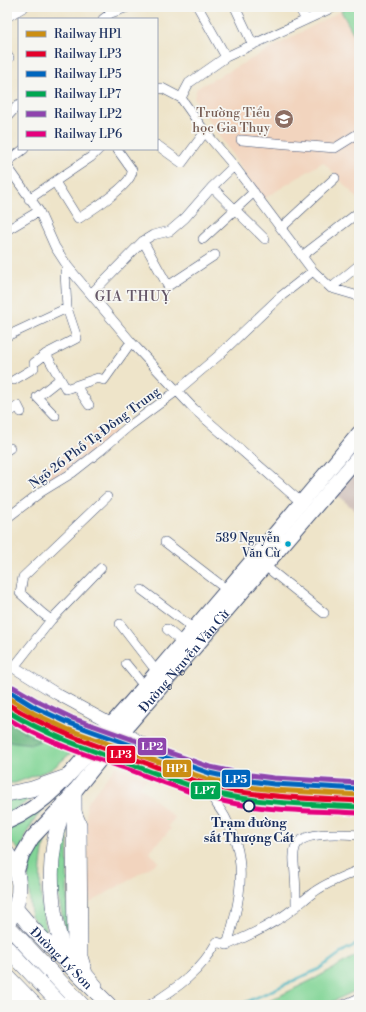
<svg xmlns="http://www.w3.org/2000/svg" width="366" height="1012" font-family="'Libre Bodoni',serif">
<rect width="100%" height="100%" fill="#f6f6f2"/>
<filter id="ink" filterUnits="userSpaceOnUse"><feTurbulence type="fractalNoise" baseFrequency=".025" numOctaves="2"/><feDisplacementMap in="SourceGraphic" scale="8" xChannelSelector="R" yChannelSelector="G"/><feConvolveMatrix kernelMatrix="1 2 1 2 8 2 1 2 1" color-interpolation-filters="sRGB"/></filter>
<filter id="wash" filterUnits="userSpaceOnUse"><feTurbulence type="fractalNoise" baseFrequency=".012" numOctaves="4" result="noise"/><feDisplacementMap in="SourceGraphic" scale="16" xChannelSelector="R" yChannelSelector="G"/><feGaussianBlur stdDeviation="0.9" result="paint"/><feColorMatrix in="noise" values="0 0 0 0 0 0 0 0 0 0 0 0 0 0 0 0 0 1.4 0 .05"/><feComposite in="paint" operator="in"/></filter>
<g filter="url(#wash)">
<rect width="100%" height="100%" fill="#eee4c9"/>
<path fill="#f2d4be" d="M341,11l18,33v156l-36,-38 -61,38 -68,-102 3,-10z
M109,421l8,12 -70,52 -8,-14z
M116,766l31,12 -7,9 35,31 -7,8 3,3 -22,23 10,10 -69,41 -4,-99z"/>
<path fill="#cfc0ba" d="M359,471v43l-23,-20z"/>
<path fill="#82d596" stroke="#4e827a" d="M348,7h11v37l-18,-33z
M359,446v3l-52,62 -257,289c-13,16 -26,31 -29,52l-14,-14v-10l25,-14 235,-260z
M7,701l22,14 41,18 -5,16 7,3 -20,17 -37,14h-8z
M36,792c-8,10 -17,16 -29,21v-12z
M68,817l-1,101 3,35 -17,-82z
M50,823c-13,41 -12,73 -2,114l-17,-21 -3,-39 2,-16 4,-17z
M359,954v35l-34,16h-64l55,-27z"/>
<path fill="#69b67f" stroke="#42726e" d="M7,722l33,19 -8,3 -25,-3z"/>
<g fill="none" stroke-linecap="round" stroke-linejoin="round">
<path stroke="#46b4c0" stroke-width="2.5" d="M240,1005l79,-36 26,-19 14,-7"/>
</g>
</g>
<g filter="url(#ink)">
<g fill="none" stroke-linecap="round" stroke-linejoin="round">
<defs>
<path id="minor" d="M198,7l28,50
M235,7l18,38
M299,7l7,13
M111,13l17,-6
M7,17l17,-10
M103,19l8,-6 -4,-6
M7,55l2,3 -2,1
M157,89l5,-1 19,10 24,34 29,34 79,105 18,17 24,7 4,3
M181,98l8,-15 37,-26 108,-50
M7,117l12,-13
M241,140l94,8 24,-15
M157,145l25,18 23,-31
M7,162l17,-13
M7,166l32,45 16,36 13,20 63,75 63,67 108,94
M55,182l23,37c12,-8 56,-35 54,-49l-15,-21
M212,187l53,52
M29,199l62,-42 8,-8
M281,228l54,-50
M7,230l32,-19
M203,239l51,-47
M143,241l25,45 47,-31
M302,256l57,-44
M331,288l28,-23
M91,294l52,-53 10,-6 17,-4 15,-13 27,-31 22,-21
M7,336l60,-28 -2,-36 3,-5
M46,354l20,35 32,-11 6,2 27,-38
M14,380l20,-12v-5l12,-9 31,-16 -10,-30
M76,386l13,19
M7,414l11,-8 3,6
M55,416l-18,-19 23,-18
M7,450l3,-2
M7,518l34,-26 31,-19 28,-22 28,-24 50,-37 40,-34 62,-59 33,-26
M165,542l61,47
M264,565l60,48
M142,590l52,39
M51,620l50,-52
M120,624l37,48
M167,629l15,13
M126,664l18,22
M14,667l37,-47 -9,-7 -22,-20 3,-16 84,-80
M124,730c36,25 85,44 129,51 34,6 71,6 106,6
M210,771c-1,3 -3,6 -3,9 -3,11 13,27 18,37 4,8 8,17 11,26 10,34 1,69 -9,102
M77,812l5,12 1,132 5,17 10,12
M296,907c0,-10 0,-21 -1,-31 0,-9 -3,-19 0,-28 5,-18 49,-14 64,-13
M227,945c17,-7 34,-15 50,-25 14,-8 25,-19 37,-28 14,-10 30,-16 45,-22
M150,1005c27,-17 51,-34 67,-63l10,3
M343,1005l16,-7"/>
<path id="tertiary" d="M7,663l50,31 55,30"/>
<g id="primary">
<path d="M7,822c43,-18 73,-59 101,-94 16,-18 32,-36 48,-55 68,-80 137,-159 203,-240"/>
<path id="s1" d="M17,871l5,-16 10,-17 33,-35 59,-73 235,-274"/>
</g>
<g id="trunk">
<path d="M74,792l1,179"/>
<path d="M7,794l25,-5 34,-12"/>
<path d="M65,803c-4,13 -9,27 -11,41 -7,42 0,79 13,119"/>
<path d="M7,853c15,20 15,43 4,65"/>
<path id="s2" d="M16,909l17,20 76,76"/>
<path d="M7,925l75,80"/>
<path d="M7,948l54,57"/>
<path d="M7,976l28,29"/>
<path d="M7,995l25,10"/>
</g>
</defs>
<use href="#minor" stroke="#3b4a6e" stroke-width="10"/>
<use href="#tertiary" stroke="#3b4a6e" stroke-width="12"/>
<use href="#primary" stroke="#3b4a6e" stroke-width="16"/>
<use href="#trunk" stroke="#3b4a6e" stroke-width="16"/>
<use href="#minor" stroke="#fff" stroke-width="9"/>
<use href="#tertiary" stroke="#fff" stroke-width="11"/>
<use href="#primary" stroke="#fff" stroke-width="14"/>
<use href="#trunk" stroke="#fff" stroke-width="15"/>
<defs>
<path id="rail-1" d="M7,697l26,16 34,16 140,50 34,7 32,4 86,5"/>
<path id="rail-2" d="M7,704c44,27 87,41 136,58 32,12 64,25 98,30 39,6 78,7 118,9"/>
<path id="rail-3" d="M10,692l26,16 33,15 140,50 33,7 32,4 85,5"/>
<path id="rail-4" d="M7,711c41,25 86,40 131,56 34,12 67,26 102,31 39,6 79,7 118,9"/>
<path id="rail-5" d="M13,687l26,15 33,16 138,49 33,7 31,4 85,5"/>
<path id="rail-6" d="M7,718c38,24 80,37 123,52 35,13 70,27 107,34 39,7 81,7 121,9"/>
</defs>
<use href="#rail-1" stroke="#f6f6f2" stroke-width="8"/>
<use href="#rail-2" stroke="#f6f6f2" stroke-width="8"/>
<use href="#rail-3" stroke="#f6f6f2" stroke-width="8"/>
<use href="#rail-4" stroke="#f6f6f2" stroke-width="8"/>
<use href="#rail-5" stroke="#f6f6f2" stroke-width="8"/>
<use href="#rail-6" stroke="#f6f6f2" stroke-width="8"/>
<use href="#rail-1" stroke="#cb8e13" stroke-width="5"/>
<use href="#rail-2" stroke="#e4002b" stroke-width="5"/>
<use href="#rail-3" stroke="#0065bd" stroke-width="5"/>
<use href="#rail-4" stroke="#00a651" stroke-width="5"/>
<use href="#rail-5" stroke="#8e44ad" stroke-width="5"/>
<use href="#rail-6" stroke="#e5007d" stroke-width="5"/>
</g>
</g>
<defs>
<symbol id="school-disc" viewBox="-11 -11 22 22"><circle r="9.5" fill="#8d6e63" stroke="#f6f6f2"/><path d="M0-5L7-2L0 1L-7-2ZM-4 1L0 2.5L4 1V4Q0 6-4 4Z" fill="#fff"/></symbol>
</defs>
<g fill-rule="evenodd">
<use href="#school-disc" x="273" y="108" width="22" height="22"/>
</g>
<circle fill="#01a3c8" stroke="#f6f6f2" stroke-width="1.5" cx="288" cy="544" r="3.5"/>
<circle fill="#f6f6f2" stroke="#1b2f5e" stroke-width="2" cx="249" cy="806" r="5.5"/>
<g text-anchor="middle" stroke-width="3.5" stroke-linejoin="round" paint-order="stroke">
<g font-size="12" fill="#1b2f5e" stroke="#f6f6f2" text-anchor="end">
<text x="280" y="542">589 Nguyễn<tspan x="280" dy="15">Văn Cừ</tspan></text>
</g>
<g font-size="13" fill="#785e54" stroke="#f6f6f2" text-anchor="end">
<text x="270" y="117">Trường Tiểu<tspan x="270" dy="15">học Gia Thụy</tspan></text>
</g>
<g font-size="13" fill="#1b2f5e" stroke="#f6f6f2">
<text transform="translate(94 437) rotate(-37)" y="5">Ngõ 26 Phố Tạ Đông Trung</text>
<text dy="5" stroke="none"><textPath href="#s1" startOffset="270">Đường Nguyễn Văn Cừ</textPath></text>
<text dy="5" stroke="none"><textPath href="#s2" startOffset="67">Đường Lý Sơn</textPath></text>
</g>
<g font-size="13" font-weight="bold" fill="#1b2f5e" stroke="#f6f6f2">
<text x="249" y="827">Trạm đường<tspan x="249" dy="15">sắt Thượng Cát</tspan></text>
</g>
<g font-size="14" letter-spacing="1" fill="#655767" stroke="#f6f6f2">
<text x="133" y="301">GIA THUỴ</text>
</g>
</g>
<g stroke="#f6f6f2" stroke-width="1.5">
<rect x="137" y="737" width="30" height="19" rx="4" fill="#8e44ad"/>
<rect x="106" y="745" width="30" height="19" rx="4" fill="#e4002b"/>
<rect x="162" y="759" width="30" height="19" rx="4" fill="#cb8e13"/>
<rect x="221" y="769" width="30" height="19" rx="4" fill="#0065bd"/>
<rect x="190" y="781" width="31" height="19" rx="4" fill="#00a651"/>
</g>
<g font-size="11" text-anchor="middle" font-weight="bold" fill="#fff">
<text x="152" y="750">LP2</text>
<text x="121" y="758">LP3</text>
<text x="177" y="772">HP1</text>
<text x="236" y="783">LP5</text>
<text x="205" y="794">LP7</text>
</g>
<rect width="366" height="1012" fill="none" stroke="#f6f6f2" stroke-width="24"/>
<rect x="18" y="18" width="140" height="132" fill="#f6f6f2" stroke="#9ea6b7"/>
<rect x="26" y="31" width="20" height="6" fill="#cb8e13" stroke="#9ea6b7"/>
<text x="54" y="38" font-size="12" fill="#1b2f5e">Railway HP1</text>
<rect x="26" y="51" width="20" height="6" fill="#e4002b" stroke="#9ea6b7"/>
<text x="54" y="58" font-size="12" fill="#1b2f5e">Railway LP3</text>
<rect x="26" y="71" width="20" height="6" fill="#0065bd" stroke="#9ea6b7"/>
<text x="54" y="78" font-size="12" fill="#1b2f5e">Railway LP5</text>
<rect x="26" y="91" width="20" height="6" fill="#00a651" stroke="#9ea6b7"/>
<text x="54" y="98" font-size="12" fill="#1b2f5e">Railway LP7</text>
<rect x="26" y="111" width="20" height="6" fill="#8e44ad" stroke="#9ea6b7"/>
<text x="54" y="118" font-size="12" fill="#1b2f5e">Railway LP2</text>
<rect x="26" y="131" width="20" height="6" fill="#e5007d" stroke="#9ea6b7"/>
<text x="54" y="138" font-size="12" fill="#1b2f5e">Railway LP6</text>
</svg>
